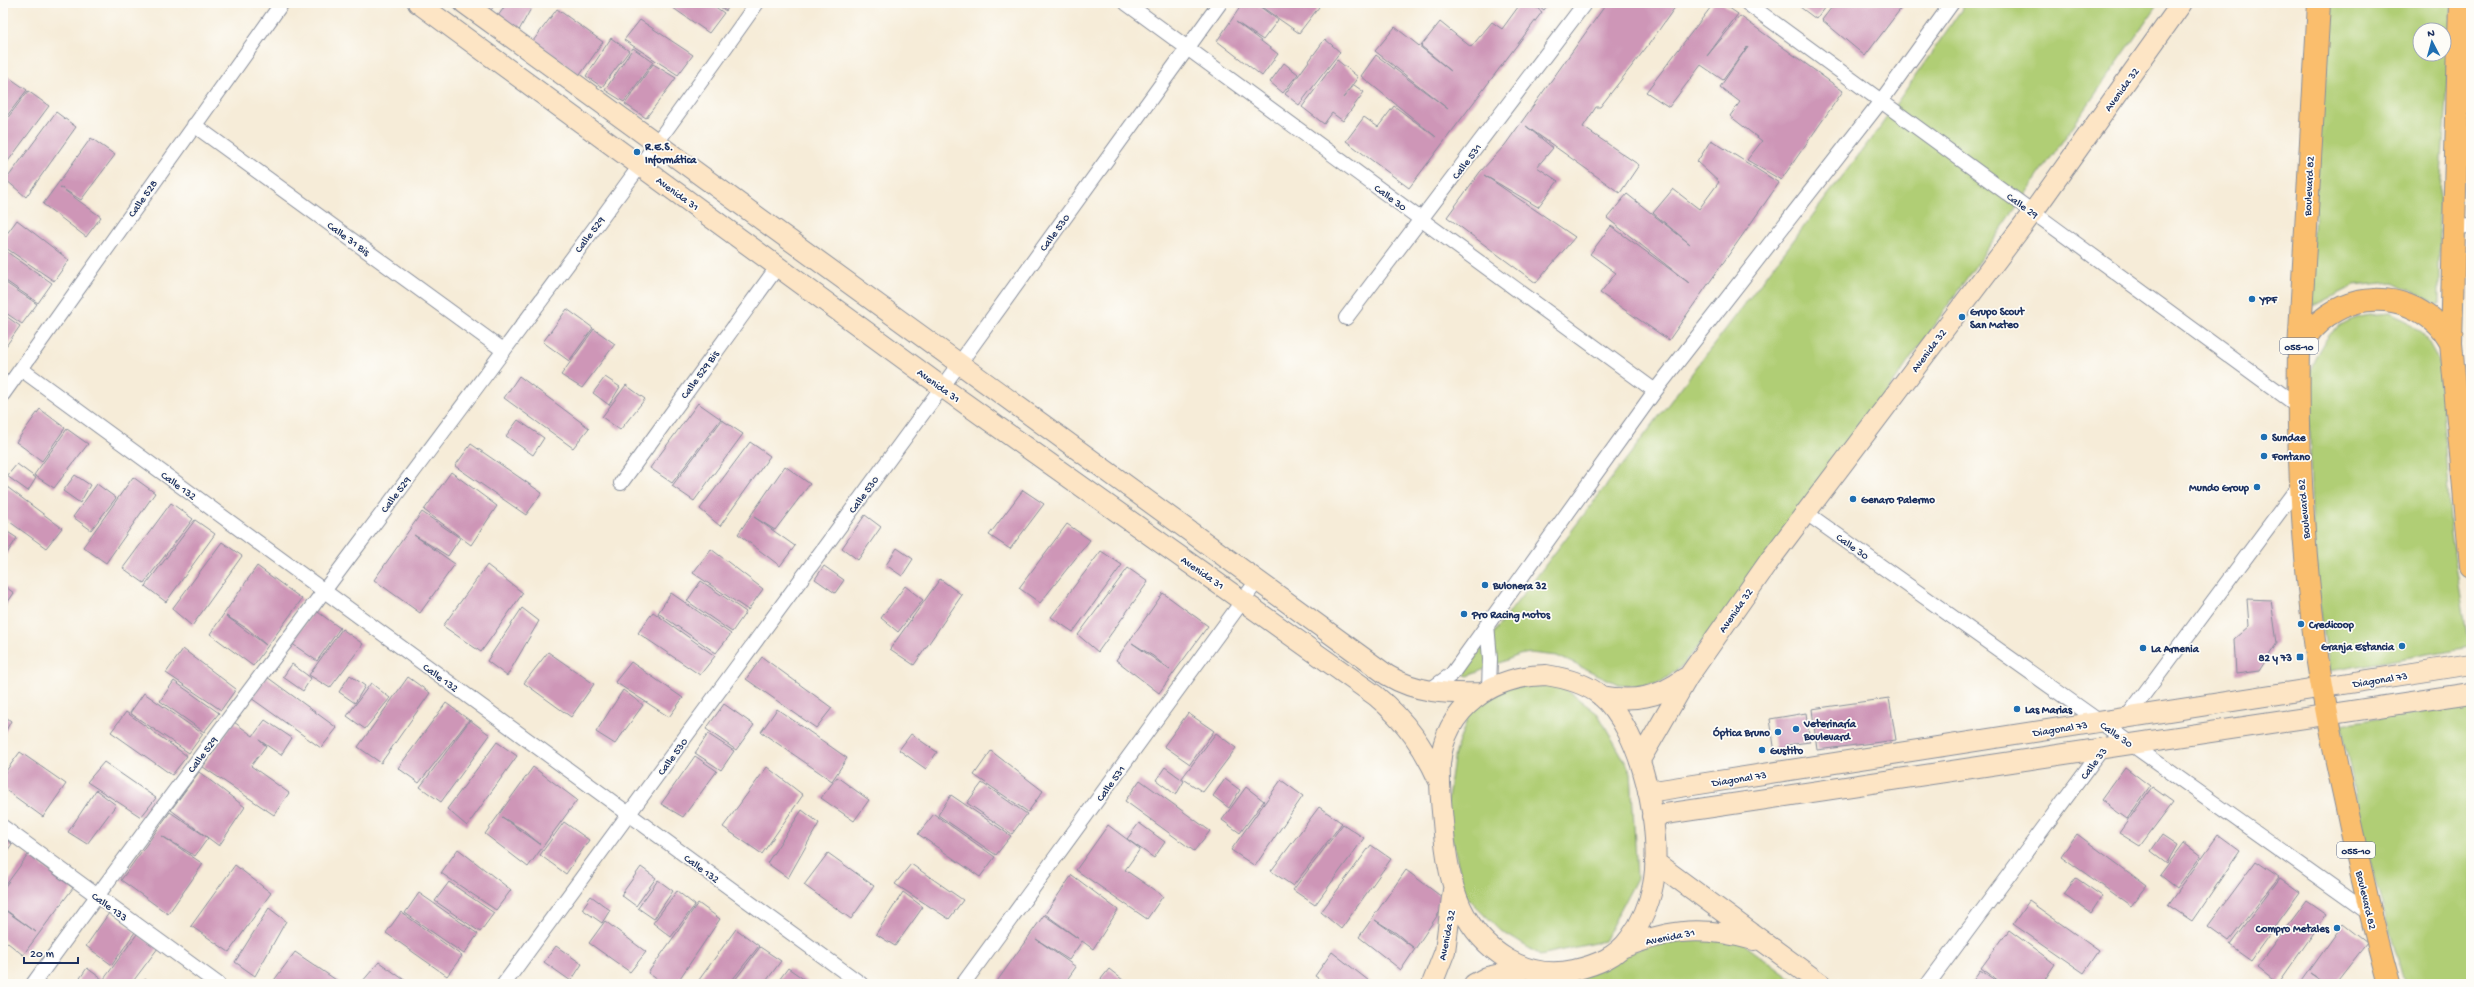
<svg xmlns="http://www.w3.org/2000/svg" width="2474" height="987" font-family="'Gochi Hand',sans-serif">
<rect width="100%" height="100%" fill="#fdfcf7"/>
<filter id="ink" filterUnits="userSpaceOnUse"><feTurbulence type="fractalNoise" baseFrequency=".025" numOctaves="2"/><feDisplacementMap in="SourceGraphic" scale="8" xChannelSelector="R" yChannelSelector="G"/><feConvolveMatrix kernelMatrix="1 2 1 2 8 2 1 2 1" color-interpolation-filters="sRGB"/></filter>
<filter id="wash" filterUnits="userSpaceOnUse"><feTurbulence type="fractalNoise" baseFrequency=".012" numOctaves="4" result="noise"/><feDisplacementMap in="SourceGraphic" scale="16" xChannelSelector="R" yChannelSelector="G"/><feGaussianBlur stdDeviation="0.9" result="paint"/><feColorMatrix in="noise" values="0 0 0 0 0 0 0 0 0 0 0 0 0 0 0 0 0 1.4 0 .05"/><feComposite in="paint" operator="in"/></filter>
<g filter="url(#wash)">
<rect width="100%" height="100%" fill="#f6ecd8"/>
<path fill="#b0ce75" stroke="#667e6a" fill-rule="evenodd" d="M1966,3h193l-380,544 -97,119 -21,16 -25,4 -18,-2 -61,-28 -27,-3 -11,2 -51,21 -3,-1 1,-6 414,-542z
M2326,3h126l-13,205v97l-46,-23 -39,4 -40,20 -4,-2zM2420,30h24v24h-24z
M2471,104v93l-6,-7z
M2389,313l18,8 17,13 15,27 12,173 18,113 -139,24c-14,-77 -20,-156 -20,-233 0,-20 -3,-42 -1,-61 2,-12 9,-26 16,-36 15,-23 39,-26 64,-28z
M1512,681l44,1 42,32 33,58 6,106 -33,63 -64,14 -39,-24 -36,-36 -19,-83 9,-60 20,-54z
M2471,705v279h-66l-36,-124 -28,-136z
M1733,936l65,48h-231l95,-47z"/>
<g id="blocks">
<path fill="#ce96b7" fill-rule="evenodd" d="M481,3h15l-5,7z
M507,3h27l-17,31 -21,-15z
M666,3h44l14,10 -15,20z
M714,3h17l-5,8z
M1243,3h12l23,17 -15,20 -27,-18 42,32 -16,22 -45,-35z
M1256,3h57l6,4 -20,26z
M1521,3h9l12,9 -133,176 -63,-47 18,-24 14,10 16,-21 42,31 -75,-61 15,-21 72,54 -73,-58 20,-24 56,44 -30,-25 19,-24 31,25 21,-25 10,7z
M1535,3h14l-5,7z
M1607,3h71l-29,41 -49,63h-4l-13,20 56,38 -19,28 -94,-67 27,22 -16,19 21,14 -20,26 -54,-32 91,62 -39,46 -89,-66 33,-45 25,-27z
M1714,3h8l16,11 -31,42 33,-40 103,75 -62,89 -34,-20 15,-19 -32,-25 10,-14 -20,-15 28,-41 -25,34 -22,-15 -32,42 -23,-15z
M1803,3h25l-12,16 -16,-12z
M1835,3h53l4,3 -3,-3h16l-40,53 -43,-36z
M557,9l46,33 -23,33 -47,-34z
M640,20l53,35 -15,20 -54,-35z
M611,38l18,13 -27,36 -16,-11z
M1325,39l15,13 -41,53 -14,-11z
M633,48l20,14 -29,40 -19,-12z
M1337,60l21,17 -15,21 11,-13 10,7 -21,29 -11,-8 -8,11 -22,-17z
M1284,63l14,11 -15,19 -13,-11z
M653,64l23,14 -30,40 -21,-14z
M4,74l23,16 -24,31v-46z
M28,91l21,15 -46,62v-44z
M56,112l20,15 -50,70 -20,-17z
M91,138l24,17 -34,45 -21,-13 41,30 -15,20 -43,-33z
M1711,140l68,43 -110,157 -69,-47 16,-20 -26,-19 21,-28 78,57 -82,-65 20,-24 63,50 -37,-31 20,-24 26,20 20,-27 -22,-20z
M17,220l52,40 -15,21 -51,-35v-7z
M7,252l45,31 -14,20 -35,-24v-21z
M3,281l34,23 -15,20 -19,-13z
M567,309l26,19 -24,33 -26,-19z
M3,314l17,12 -14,20 -3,-2z
M594,329l21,15 -33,44 -21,-13z
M519,376l70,52 -16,20 -69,-50z
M605,377l15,10 -11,18 -16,-12z
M626,385l19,14 -25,31 -18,-13z
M698,403l23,16 -49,64 -22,-15z
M40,409l25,19 -23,33 -26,-19z
M518,420l26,18 -11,17 -27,-19z
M722,420l21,14 -49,67 -22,-15z
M67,429l21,15 -34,44 -20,-13z
M750,442l20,14 -50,70 -20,-17z
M471,444l71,49 -16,22 -71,-49z
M17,464l19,14 -8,13 -21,-15z
M785,466l25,18 -35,46 -21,-13 41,29 -15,20 -42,-32z
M451,472l46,34 -26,39 -47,-35z
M75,475l15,10 -10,18 -17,-12z
M133,477l22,16 -49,70 -23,-16z
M3,484l59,44 -16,20 -43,-31z
M97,484l19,14 -25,32 -18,-13z
M1023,490l21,14 -34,45 -21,-14z
M171,503l22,16 -49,64 -21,-15z
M422,512l38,26 -12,18 -34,-21 41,29 -35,49 -46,-33z
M865,515l16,12 -23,33 -16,-12z
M195,520l20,14 -49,68 -21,-16z
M1067,524l23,16 -50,63 -21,-15z
M3,529l14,9 -11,17 -3,-2z
M222,542l20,14 -50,70 -20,-17z
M897,548l16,11 -11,17 -16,-11z
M711,549l52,40 -15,21 -55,-37z
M1101,551l21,14 -49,67 -22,-15z
M487,565l36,28 -42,59 -38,-26z
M257,566l45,33 -49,67 -43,-32zM226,616l22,13 18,16z
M824,566l20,14 -9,13 -20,-14z
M1128,568l20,14 -50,70 -20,-17z
M940,579l22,16 -48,70 -24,-16z
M701,581l45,31 -14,20 -45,-31z
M3,585l11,8 -11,16z
M905,586l18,14 -25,32 -17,-14z
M671,593l60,41 -15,19 -58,-40z
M1163,593l45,33 -49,67 -43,-33zM1132,643l21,13 17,14z
M2247,599l24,1 6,43 -18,28 -23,3 -2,-35 15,-13z
M522,608l17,13 -32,55 -20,-15z
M315,610l25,18 -23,33 -26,-18z
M653,612l62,44 -15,19 -62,-42z
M342,629l21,15 -33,44 -21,-13z
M183,649l53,40 -15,21 -55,-37z
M548,652l46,32 -23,33 -47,-34z
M762,657l70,51 -16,20 -70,-49z
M631,662l52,36 -14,19 -54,-35z
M292,664l19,14 -8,13 -20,-14z
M350,675l15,11 -10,17 -16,-11z
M267,677l70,51 -16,20 -70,-50z
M408,677l22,16 -49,70 -23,-16z
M174,681l45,32 -15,19 -44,-31z
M371,683l19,15 -25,31 -18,-13z
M623,690l20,15 -28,39 -19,-12z
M144,693l59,41 -14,19 -59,-40z
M1889,698l7,42 -79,10 -5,-41z
M446,703l23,17 -50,63 -21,-15z
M724,704l30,21 -18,25 -30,-21z
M777,709l70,49 -15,23 -71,-49z
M126,712l61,44 -15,19 -61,-43z
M1188,713l26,18 -24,33 -26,-18z
M1806,713l4,29 -24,3v6l-11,2 -5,-34z
M3,715l8,6 -8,15z
M265,720l27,18 -11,17 -22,-15 7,6 -15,20 38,27 -15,22 -71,-48 31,-45 19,14z
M470,720l20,15 -49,67 -21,-15z
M1216,733l20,15 -33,44 -21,-14z
M708,734l26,17 -13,19 -26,-17z
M911,734l26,18 -11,17 -27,-19z
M497,742l20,14 -50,70 -20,-17z
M991,751l52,40 -15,21 -54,-37z
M20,752l46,32 -23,33 -40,-29v-13z
M695,756l22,15 -34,46 -22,-13z
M104,762l52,36 -15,19 -54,-35z
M533,767l44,33 -49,67 -43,-33zM502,817l21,13 17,14z
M767,767l36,28 -41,59 -39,-27z
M1165,767l19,14 -8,14 -20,-15z
M2125,767l25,19 -23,33 -26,-19z
M199,772l46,35 -26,39 -48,-36z
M837,777l32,23 -15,21 -33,-23z
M1225,779l15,11 -11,18 -16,-12z
M1140,780l70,51 -16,20 -69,-50z
M1281,780l22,16 -48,70 -24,-16z
M982,783l45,31 -15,20 -45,-31z
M1246,787l18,14 -24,32 -18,-13z
M2152,787l21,15 -33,44 -21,-13z
M96,790l20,15 -29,39 -19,-12z
M951,795l60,41 -15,19 -58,-40z
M1319,807l23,16 -49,63 -22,-15z
M802,810l17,13 -31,55 -21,-15z
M170,812l38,26 -13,18 -33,-20 41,28 -35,50 -47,-34z
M934,814l61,43 -15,20 -62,-43z
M564,822l25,18 -23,34 -26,-19z
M1139,823l26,19 -11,16 -27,-19z
M1343,824l21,14 -49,67 -22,-15z
M1108,825l32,24 -15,21 38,26 -16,23 -71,-49z
M2077,834l70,52 -16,20 -70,-50z
M2162,835l15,10 -10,18 -16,-12z
M2218,835l22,16 -48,70 -24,-16z
M3,837l9,7 -9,13z
M2184,843l17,13 -24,32 -17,-13z
M1371,845l20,14 -50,70 -20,-17z
M458,849l53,41 -15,20 -55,-37z
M828,853l46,33 -23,33 -47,-34z
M28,855l45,33 -50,67 -20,-16v-30l33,23 -33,-24v-19z
M2256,861l23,16 -50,64 -21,-15z
M911,864l52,36 -14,19 -54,-35z
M235,865l36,28 -42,59 -38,-26z
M641,867l15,11 -20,28 -15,-11z
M1406,870l41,31 -46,69 -42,-33zM1375,920l21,13 18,15z
M1072,875l46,35 -25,39 -11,-8 -13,19 -33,-21 40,28 -12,17h-69l49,-69 35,24 -34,-25z
M2076,878l26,18 -11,17 -27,-19z
M2280,878l20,14 -49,68 -21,-15z
M658,880l15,11 -19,28 -16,-11z
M449,882l45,31 -14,19 -45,-31z
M677,891l18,14 -24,32 -18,-14z
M903,892l20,15 -28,39 -19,-12z
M419,893l59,41 -14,20 -59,-41z
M591,896l19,14 -8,13 -20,-14z
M2307,900l20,14 -49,70 -21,-17z
M2029,901l70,50 -15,22 -71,-49z
M698,903l22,16 -44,65h-12l-16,-11z
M269,908l17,13 -31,55 -20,-14z
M401,912l61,44 -15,20 -61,-43z
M109,913l26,19 -23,33 -26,-19z
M605,921l41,31 -16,20 -41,-29z
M2343,924l24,19 -32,41h-8l-16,-10 14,10h-25z
M736,929l23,17 -30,38h-33z
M2009,930l46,34 -13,20h-39l-22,-16z
M137,934l21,14 -27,36h-20l-7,-5z
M556,946l26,18 -11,17 -27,-19z
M760,947l21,14 -17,23h-32z
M295,952l47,32 -70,-1z
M1332,952l41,32h-47l-11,-8z
M379,962l31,22 -48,-2z
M87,968l19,14 -1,2h-23l-4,-3z
M788,968l20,14 -1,2h-31z
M1109,969l19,15h-31z
M1980,970l21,14h-31z
M145,979l7,5h-10z"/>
</g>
</g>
<g filter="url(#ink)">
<use href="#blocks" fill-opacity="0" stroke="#888e9b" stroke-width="1"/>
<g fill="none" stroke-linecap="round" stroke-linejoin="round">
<defs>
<path id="street" d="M1126,3l529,388
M1747,3l551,403
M194,125l309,225
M2454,227l17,-1
M1346,318l239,-315
M21,369l840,615
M3,394l279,-391
M621,483l157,-217
M1805,512l565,402
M1487,624l3,35 -1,29
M1427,692l25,-18 203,-283 226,-290 71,-98
M2124,721l177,-238
M3,827l215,157
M33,984c238,-329 489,-649 724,-981
M504,984l455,-620 261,-361
M963,984l294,-403
M1928,984l177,-239"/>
<path id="secondary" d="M418,3l524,384 434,309c30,25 48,51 64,87
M464,3l923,672c30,18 60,19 94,18
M1546,675c19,3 39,8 54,20 43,35 63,138 53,190 -4,20 -11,37 -23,53 -13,19 -34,27 -56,32 -48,11 -92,-19 -113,-63 -12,-26 -16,-57 -18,-85 -2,-19 -4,-38 -3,-58 5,-57 53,-88 106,-89z
M1601,696c32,6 58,2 84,-18
M1640,760l48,-83 82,-117 263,-348 149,-209
M1648,792l823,-128
M1652,816l819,-123
M1655,862l166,122
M1624,947c49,-18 79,-21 130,-7
M1432,984l13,-33 8,-61
M1474,984l13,-7 37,-8"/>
<path id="highway" d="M2319,3l-20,347c-2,100 4,200 17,299 7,51 18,100 29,150 13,62 27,123 44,185
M2460,3l-9,340 20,223
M2299,350c5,-8 9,-17 15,-23 35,-35 86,-36 122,-4 6,5 11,13 15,20"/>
</defs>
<use href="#street" stroke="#888e9b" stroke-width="16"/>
<use href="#secondary" stroke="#888e9b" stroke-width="22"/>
<use href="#highway" stroke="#888e9b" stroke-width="24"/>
<use href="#street" stroke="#fff" stroke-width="14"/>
<use href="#secondary" stroke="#fde5c5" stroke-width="20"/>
<use href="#highway" stroke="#fabe6d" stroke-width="22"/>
</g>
</g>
<g fill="#1f6fb2" stroke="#fdfcf7" stroke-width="1.5">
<circle cx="637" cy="152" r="4"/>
<circle cx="2252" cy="299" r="4"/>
<circle cx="1962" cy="317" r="4"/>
<circle cx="2264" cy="437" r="4"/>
<circle cx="2264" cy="456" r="4"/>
<circle cx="2257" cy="487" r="4"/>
<circle cx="1853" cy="499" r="4"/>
<circle cx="1485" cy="585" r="4"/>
<circle cx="1464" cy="614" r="4"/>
<circle cx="2301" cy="624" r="4"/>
<circle cx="2402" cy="646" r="4"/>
<circle cx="2143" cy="648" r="4"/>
<rect x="2296" y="653" width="8" height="8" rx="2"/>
<circle cx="2017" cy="709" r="4"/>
<circle cx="1796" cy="729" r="4"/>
<circle cx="1778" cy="732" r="4"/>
<circle cx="1762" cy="750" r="4"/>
<circle cx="2337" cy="928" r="4"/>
</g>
<g text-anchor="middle" stroke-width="3.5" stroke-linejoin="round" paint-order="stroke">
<g fill="#fdfcf7" stroke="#5f6c8c" stroke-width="1">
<rect x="2280" y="338" width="38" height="16" rx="3"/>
<rect x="2337" y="842" width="38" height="16" rx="3"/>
</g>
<g font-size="10" font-weight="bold" fill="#1b2f5e">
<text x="2299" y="350">055-10</text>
<text x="2356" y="854">055-10</text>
</g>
<g font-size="11" fill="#1b2f5e" stroke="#fdfcf7">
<text transform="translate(2121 89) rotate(-54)" y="4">Avenida 32</text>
<text transform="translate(1466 161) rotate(-53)" y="4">Calle 531</text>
<text transform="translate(2308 186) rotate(-87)" y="4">Boulevard 82</text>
<text transform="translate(678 193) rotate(36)" y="4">Avenida 31</text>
<text transform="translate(1391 197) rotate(36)" y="4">Calle 30</text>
<text transform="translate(142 198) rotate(-55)" y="4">Calle 528</text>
<text transform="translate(2023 205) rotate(36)" y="4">Calle 29</text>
<text transform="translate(1054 232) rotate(-54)" y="4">Calle 530</text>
<text transform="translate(589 234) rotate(-53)" y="4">Calle 529</text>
<text transform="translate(349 238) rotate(36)" y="4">Calle 31 Bis</text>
<text transform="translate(1928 350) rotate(-53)" y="4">Avenida 32</text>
<text transform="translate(699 374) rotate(-54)" y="4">Calle 529 Bis</text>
<text transform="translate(939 385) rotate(36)" y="4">Avenida 31</text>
<text transform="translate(179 485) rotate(36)" y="4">Calle 132</text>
<text transform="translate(395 494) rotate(-53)" y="4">Calle 529</text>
<text transform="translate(863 494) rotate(-54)" y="4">Calle 530</text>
<text transform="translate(2303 509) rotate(-95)" y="4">Boulevard 82</text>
<text transform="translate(1853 546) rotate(35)" y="4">Calle 30</text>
<text transform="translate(1203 572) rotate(35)" y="4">Avenida 31</text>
<text transform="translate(1735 610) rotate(-55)" y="4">Avenida 32</text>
<text transform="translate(441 677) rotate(36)" y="4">Calle 132</text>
<text transform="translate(2380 679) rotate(-9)" y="4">Diagonal 73</text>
<text transform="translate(2060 728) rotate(-9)" y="4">Diagonal 73</text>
<text transform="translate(2117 734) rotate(35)" y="4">Calle 30</text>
<text transform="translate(202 754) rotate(-53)" y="4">Calle 529</text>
<text transform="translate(672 756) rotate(-54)" y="4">Calle 530</text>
<text transform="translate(2093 763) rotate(-53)" y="4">Calle 33</text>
<text transform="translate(1739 778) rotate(-9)" y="4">Diagonal 73</text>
<text transform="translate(1110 783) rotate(-54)" y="4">Calle 531</text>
<text transform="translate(702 868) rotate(36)" y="4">Calle 132</text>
<text transform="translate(2367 900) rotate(77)" y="4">Boulevard 82</text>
<text transform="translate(110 906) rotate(36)" y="4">Calle 133</text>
<text transform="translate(1446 935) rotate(-79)" y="4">Avenida 32</text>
<text transform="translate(1670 936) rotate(-11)" y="4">Avenida 31</text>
</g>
<g font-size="11" font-weight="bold" fill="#1b2f5e" stroke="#fdfcf7" text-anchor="start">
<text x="645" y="150">R.E.S.<tspan x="645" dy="13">Informática</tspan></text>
<text x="2260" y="303">YPF</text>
<text x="1970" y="315">Grupo Scout<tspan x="1970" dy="13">San Mateo</tspan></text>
<text x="2272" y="441">Sundae</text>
<text x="2272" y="460">Fontano</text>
<text x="2249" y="491" text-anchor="end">Mundo Group</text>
<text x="1861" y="503">Genaro Palermo</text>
<text x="1493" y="589">Bulonera 32</text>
<text x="1472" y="618">Pro Racing Motos</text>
<text x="2309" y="628">Credicoop</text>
<text x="2394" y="650" text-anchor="end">Granja Estancia</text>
<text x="2151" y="652">La Arnenia</text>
<text x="2292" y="661" text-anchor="end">82 y 73</text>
<text x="2025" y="713">Las Marias</text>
<text x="1804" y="727">Veterinaría<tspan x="1804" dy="13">Boulevard</tspan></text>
<text x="1770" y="736" text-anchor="end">Óptica Bruno</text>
<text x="1770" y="754">Gustito</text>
<text x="2329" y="932" text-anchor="end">Compro Metales</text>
</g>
</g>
<rect width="2474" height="987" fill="none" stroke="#fdfcf7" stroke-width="16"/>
<g transform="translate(2432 42) rotate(354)"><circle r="19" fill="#fdfcf7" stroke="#a3aaba"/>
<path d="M0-3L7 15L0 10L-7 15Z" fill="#1f6fb2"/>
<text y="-6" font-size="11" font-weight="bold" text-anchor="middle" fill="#1b2f5e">N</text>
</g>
<path d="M24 957v6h54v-6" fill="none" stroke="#1b2f5e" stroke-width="2"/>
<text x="30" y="957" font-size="12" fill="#1b2f5e" stroke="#fdfcf7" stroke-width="3" paint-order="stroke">20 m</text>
</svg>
